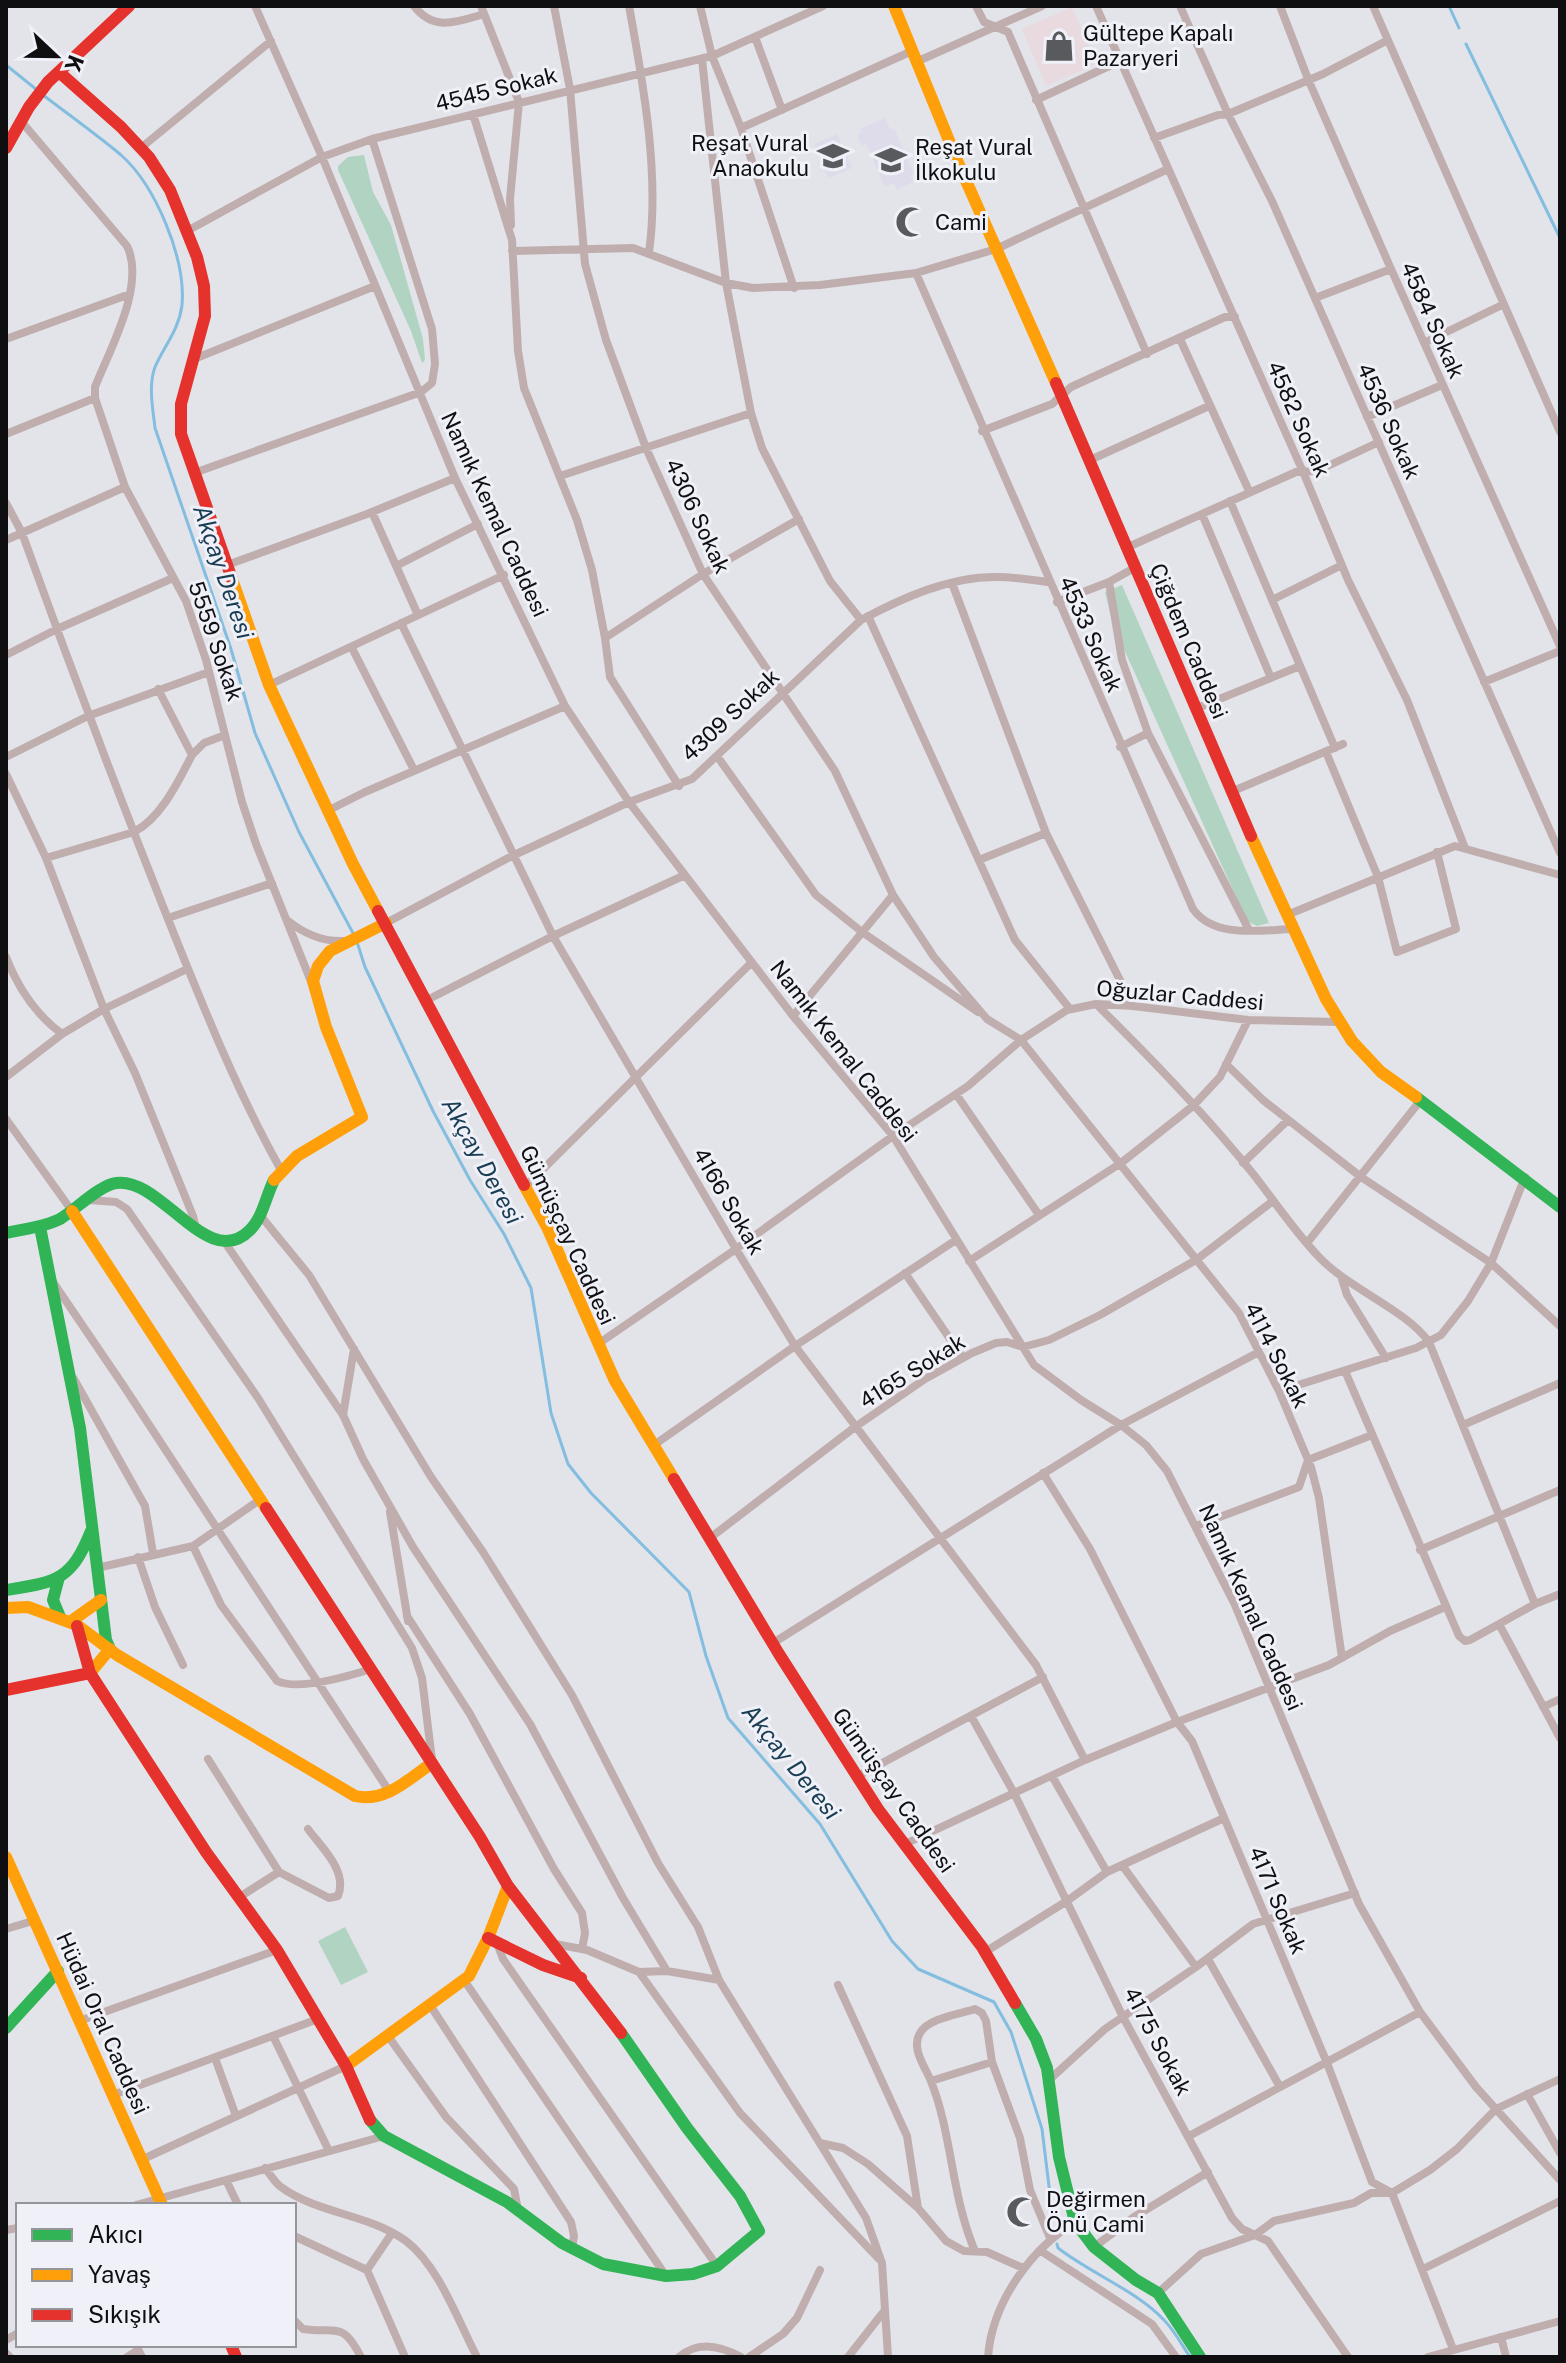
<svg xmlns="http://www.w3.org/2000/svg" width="1566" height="2363" font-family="'Public Sans',sans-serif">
<rect width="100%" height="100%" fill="#e3e4e9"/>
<path fill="#e8dade" d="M1072,7l24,57 -50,22 -24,-57z"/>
<path fill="#dedceb" d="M885,118l5,11 4,-1 20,46 -3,1 2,7 -16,7 -3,-6 -9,4 -19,-43 -4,2 -5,-11 4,-2 -1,-4z
M837,134l15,34 -24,10 -14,-34z"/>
<path fill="#b1d3c1" d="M364,155l9,37 18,33 32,114 2,21 -3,3 -11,-32 -73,-161v-4l10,-9z
M1122,585l147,338 -12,3 -10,-5 -134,-296 -8,-33z
M345,1927l23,45 -27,13 -23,-44z"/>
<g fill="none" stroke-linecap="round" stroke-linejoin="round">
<path stroke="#83bde0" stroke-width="3" d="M1449,6l10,22
M1466,44l94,194
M6,65l31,25
M43,95c26,20 53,39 78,60 35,31 65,104 61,150 -3,25 -18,41 -27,62 -7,19 -2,42 0,61l76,221 24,84 44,99 55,103
M357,942l8,25 68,144 37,69 34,54 27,54 20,125 17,51 23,29 98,99 17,64 22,62 92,106 72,117 26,28 76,33 17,30 31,97 11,90
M1057,2244l1,4c32,25 79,43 106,72 10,10 18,25 26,37"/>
<path stroke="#c0aeae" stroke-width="8" d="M255,6l67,151 133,321 110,228 64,96 164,214 100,120 141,229 47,35 40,25 25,20 21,26 68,134 124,299 61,108 56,75 84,93
M414,6c20,26 43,16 70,8
M481,6l38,96 -9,97 1,26
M554,6l16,83 15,175 21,76 40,108 57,126 132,197 58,124 -100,121
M629,6c14,76 31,169 20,246
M700,6l12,50 29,72 53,160
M976,6l8,16 24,10 139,322
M1096,6l208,468 44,106 59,120 58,148
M1180,6l48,108 44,87 288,652
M1280,6l28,73 83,190 169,377
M1373,6l187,426
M755,37l27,73
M702,59l24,224 25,130 11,35 68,133 31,39
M916,62l126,-56
M1036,100l84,-39
M473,114l39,126 6,111 6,37 53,132 15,50 13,68
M21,121l106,125c19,39 -17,103 -32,141v11l30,89 61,114 20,59 36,142 14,42 56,140
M741,128l171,-77
M1154,138l64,-23 10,-1 95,-40 65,-34
M142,147l129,-106
M187,231l135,-74 50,-18 340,-83 111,-50
M512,251l121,-3 93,35 27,5 67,-3 96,-12 80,-24 172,-80
M916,273l277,636c21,30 68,21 100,20
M1315,298l76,-29
M6,339l124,-45
M1180,339l69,152
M1424,343l80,-39
M194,359l181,-73
M1367,417l75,-32
M982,431l70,-27 19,-17 154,-70h10
M6,434l89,-36
M1090,460l119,-54
M194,473l227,-81 11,-9 3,-19 -3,-35 -60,-190
M560,476l191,-63
M1230,501l105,247
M6,503l16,30c46,128 94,255 144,381 35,87 69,174 115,256
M372,512l46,103
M1202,514l69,164
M6,540l119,-53
M1128,547l168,-75 21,-1 62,-29
M227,565l140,-51 88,-36
M396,566l82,-42
M1109,582l13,78 26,73 101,197
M952,583l94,250 87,173
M1272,600l70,-35
M1057,602l52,-20 27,-15
M868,616l147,324 55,69
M401,623l152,313 183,313 59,97 241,319 49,95
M352,648l62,122
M6,655l51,-26 116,-51
M1484,682l76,-31
M269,685l235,-110
M1195,709l105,-43
M1120,747l28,-14
M1326,752l52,125 19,75 59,-23 -19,-77
M192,755l12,-12 21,-8
M717,756l99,139 46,37 116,80
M6,757l82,-41 121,-44
M6,774l40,84 58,151 31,64 58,143 3,12
M679,786l-69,-109 -5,-39 98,-64 96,-55
M1231,792l112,-48
M327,811l38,-19 200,-86
M46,858l88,-26c27,-14 44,-50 58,-77l-34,-66
M979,860l67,-27
M893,895l41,62 53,62 34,21 218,273 40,78 32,76 8,31 23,160
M1287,915l168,-69 105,29
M168,918l104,-35
M287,920c16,13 36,22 57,21
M386,923l126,-67 117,-54 63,-23 169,-159c41,-22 89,-44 137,-43 17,0 33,3 50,5
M6,957c12,31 29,57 56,77
M427,1000l126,-64 132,-61
M1097,1005c55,54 109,110 157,170 21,27 41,57 65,82 30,32 86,52 110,85l106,262
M1226,1064l37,36 98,77 130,86 69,63
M6,1077l56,-43 42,-25 83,-40
M956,1094l83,121
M6,1119l66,92
M1243,1163l45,-43
M526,1186l226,-224
M89,1200l27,2 11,7 131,189 154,250 10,30 10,82
M260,1215l49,60 122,202 52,75 89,143 86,168 40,64 21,53 147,238 16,45 6,94
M224,1241l119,174 20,44 50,88 117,177 93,174 44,73
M1307,1243l113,-142
M969,1261l152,-98 72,-57 27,-29 28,-57
M905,1273l58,85
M1341,1276l6,19 39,63
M53,1282l72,106 264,403
M598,1344l138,-95 157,-113 75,-50 53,-46 46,-30 29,-6 37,2 115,14 91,2
M1345,1371l114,265 6,5 5,-1 29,-16
M74,1379l71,127 8,47
M1279,1391l137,-43 25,-13 27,-34 23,-38 34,-86
M343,1415l11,-66
M1463,1425l97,-42
M654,1445l141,-99 161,-106
M1043,1473l47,76 87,173 15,19 135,322 45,119 20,11 61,156
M390,1512l18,109
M1196,1526l103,-39 9,-27 64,-25
M710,1538l145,-111 70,-48 47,-26 24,-10 11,-1 16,5 26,-7 51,-25 96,-55 77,-59
M193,1546l28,59 56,76c21,10 72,-5 94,-12
M1420,1550l140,-60
M138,1557l17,50 28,58
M97,1568l96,-22 68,-47
M1560,1594l-25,10 -36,20 61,114
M407,1616l63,98 84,155 28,44 3,20 -3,16
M773,1643l348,-218 138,-73
M1543,1707l17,-8
M971,1716l43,77 109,224 109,201 10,11 26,12 80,116
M208,1759l71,113
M858,1776l185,-99
M1052,1776l55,96
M905,1844l180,-84 92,-38 152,-57 61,-34 55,-24
M1122,1865l74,102
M238,1898l41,-26 50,26 9,-2c10,-25 -16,-48 -30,-67
M6,1929l30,-9
M497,1943l6,16 214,307
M555,1944l32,6 52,22 28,-1 52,9
M985,1952l82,-51 40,-29 117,-54
M1208,1959l72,128
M639,1972l101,141 139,146
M464,1980l202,296
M838,1985l69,151 11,72
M430,2005l141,217 3,14 -2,12
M79,2021l198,-71
M273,2036l56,115
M388,2036l58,81 68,72 4,21
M215,2058l21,58
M1049,2080l56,-51 91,-62 57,-43 102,-31
M931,2081l61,-19
M1527,2094l33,59
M113,2095l205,-76
M1189,2136l231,-124
M820,2143l23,5 25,16 50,44 28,33 18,10 23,1 36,16
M143,2159l203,-93
M265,2168c5,6 10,15 16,19 37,27 88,27 125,54 33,25 52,80 71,116
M226,2180l12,25
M136,2205l248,-69
M6,2230l12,-2
M294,2236l73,34 38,87
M1094,2247l40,-30 74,-45
M975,2251c-24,-55 -23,-120 -45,-172 -6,-14 -19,-31 -10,-46 8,-15 40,-19 55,-24l7,4 4,8 6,41 28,76 10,52 20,48
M1041,2251l111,73 24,33
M1423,2269l137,-68
M367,2270l25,-37
M1158,2293l43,-39 54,-19 19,-14 80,-18 17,-10h21l38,-23 27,-21 39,-40 64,-30
M294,2320l9,9c34,5 39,-9 58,28
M1501,2337l5,20
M6,2340l12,-7
M136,2345l6,12
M6,2353l4,4
M127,2357l11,-7
M679,2357c19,-17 42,-11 62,0
M749,2357l34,-23 14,-16 23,-48
M848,2357l37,-47
M988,2357c4,-54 42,-107 87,-135
M1428,2357l132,-36"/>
<path stroke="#30b455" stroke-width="12" d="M1416,1097l144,110
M40,1227l40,201 26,212 4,9
M6,1233c17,-4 39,-6 54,-14 15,-9 40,-34 56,-36 45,-7 92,90 134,47 13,-13 16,-34 24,-50
M59,1577l-6,23 7,17
M6,1590c50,-8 65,-9 85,-59
M1015,2003l21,36 11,29 12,89 16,65 19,25 42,33 22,13 42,64
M6,2028l52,-57
M370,2120l14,16 123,66 55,41 41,21 63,12 27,-2 24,-8 42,-35 -19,-35 -53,-68 -66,-95"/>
<path stroke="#ff9f0a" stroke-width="12" d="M894,6l65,159 97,218
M232,579l37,106 84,179 25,47
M1251,836l75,163 26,42 29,31 35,25
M274,1180l23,-24 65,-39 -36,-90 -13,-46 5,-15 12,-15 56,-28
M524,1185l23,42 68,154 59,98
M72,1211l194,297
M6,1608l22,-1 49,18 40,30 238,141c30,7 54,-17 77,-33
M70,1622l31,-22
M90,1673l20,-24
M6,1857l156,348
M346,2066l123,-90 19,-38 20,-52"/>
<path stroke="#e5322d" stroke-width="12" d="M59,72l62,55 28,30 21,33 27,67 7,29 1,30 -24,88v30l51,145
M6,148l23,-41 19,-25 81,-76
M1056,383l195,453
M378,911l146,274
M674,1479l105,175 99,155 104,138 33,56
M266,1508l214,329 28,49 113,147
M77,1626l13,47
M6,1690l84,-17 116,179 71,98 69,116 24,54
M488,1938l55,27 38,13
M231,2345l5,12"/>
</g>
<defs>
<symbol id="shop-bare" viewBox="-9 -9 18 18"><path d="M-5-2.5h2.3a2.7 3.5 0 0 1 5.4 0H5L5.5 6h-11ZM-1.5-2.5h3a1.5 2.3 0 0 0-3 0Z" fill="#595a5d" stroke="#eff0f8" stroke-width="2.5" paint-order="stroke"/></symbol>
<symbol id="school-bare" viewBox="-9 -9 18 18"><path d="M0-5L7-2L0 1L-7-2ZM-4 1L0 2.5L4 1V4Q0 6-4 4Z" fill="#595a5d" stroke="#eff0f8" stroke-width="2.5" paint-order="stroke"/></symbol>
<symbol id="mosque-bare" viewBox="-9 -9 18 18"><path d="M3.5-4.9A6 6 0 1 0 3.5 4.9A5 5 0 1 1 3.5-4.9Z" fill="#595a5d" stroke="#eff0f8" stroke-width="2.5" paint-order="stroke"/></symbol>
</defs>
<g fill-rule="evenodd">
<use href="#shop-bare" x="1037" y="24" width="44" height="44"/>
<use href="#school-bare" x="811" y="134" width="44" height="44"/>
<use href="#school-bare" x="869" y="138" width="44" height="44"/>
<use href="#mosque-bare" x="889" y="200" width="44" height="44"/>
<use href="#mosque-bare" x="1000" y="2190" width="44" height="44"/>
</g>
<g text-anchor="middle" stroke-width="6" stroke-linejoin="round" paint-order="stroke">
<g font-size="22" fill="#0f0f12" stroke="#eff0f8" text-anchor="start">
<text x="1083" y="41">Gültepe Kapalı<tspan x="1083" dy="25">Pazaryeri</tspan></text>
<text x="809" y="151" text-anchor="end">Reşat Vural<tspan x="809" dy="25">Anaokulu</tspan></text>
<text x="915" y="155">Reşat Vural<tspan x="915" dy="25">İlkokulu</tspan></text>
<text x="935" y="230">Cami</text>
<text x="1046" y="2207">Değirmen<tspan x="1046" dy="25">Önü Cami</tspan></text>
</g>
<g font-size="22" fill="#0f0f12" stroke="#eff0f8">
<text transform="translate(496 89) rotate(-14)" y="8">4545 Sokak</text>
<text transform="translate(1433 320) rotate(66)" y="8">4584 Sokak</text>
<text transform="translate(1299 419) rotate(66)" y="8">4582 Sokak</text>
<text transform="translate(1389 421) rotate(66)" y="8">4536 Sokak</text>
<text transform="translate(495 514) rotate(65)" y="8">Namık Kemal Caddesi</text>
<text transform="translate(698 516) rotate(65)" y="8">4306 Sokak</text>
<text transform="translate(1091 634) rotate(66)" y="8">4533 Sokak</text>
<text transform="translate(216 641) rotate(71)" y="8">5559 Sokak</text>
<text transform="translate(1189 641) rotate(67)" y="8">Çiğdem Caddesi</text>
<text transform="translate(730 715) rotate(-43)" y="8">4309 Sokak</text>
<text transform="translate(1180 995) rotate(5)" y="8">Oğuzlar Caddesi</text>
<text transform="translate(844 1051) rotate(52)" y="8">Namık Kemal Caddesi</text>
<text transform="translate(729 1201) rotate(60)" y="8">4166 Sokak</text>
<text transform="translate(568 1235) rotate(65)" y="8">Gümüşçay Caddesi</text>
<text transform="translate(1277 1355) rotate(63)" y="8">4114 Sokak</text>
<text transform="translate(912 1371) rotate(-32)" y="8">4165 Sokak</text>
<text transform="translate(1251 1607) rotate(66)" y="8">Namık Kemal Caddesi</text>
<text transform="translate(894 1790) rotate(55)" y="8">Gümüşçay Caddesi</text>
<text transform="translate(1278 1900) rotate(67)" y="8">4171 Sokak</text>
<text transform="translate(103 2023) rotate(66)" y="8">Hüdai Oral Caddesi</text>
<text transform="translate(1158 2041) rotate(62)" y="8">4175 Sokak</text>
</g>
<g font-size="24" font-style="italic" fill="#193d52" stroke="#eff0f8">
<text transform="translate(223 572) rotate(71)" y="8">Akçay Deresi</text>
<text transform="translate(482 1161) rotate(61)" y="8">Akçay Deresi</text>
<text transform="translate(791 1762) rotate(51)" y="8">Akçay Deresi</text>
</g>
</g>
<rect width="1566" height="2363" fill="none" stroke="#0f0f12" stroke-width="16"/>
<rect x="16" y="2203" width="280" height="144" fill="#eff0f8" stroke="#95969c" stroke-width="2"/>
<rect x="32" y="2229" width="40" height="12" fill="#30b455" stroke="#95969c" stroke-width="2"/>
<text x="88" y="2243" font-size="24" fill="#0f0f12">Akıcı</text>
<rect x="32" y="2269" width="40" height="12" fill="#ff9f0a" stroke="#95969c" stroke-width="2"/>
<text x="88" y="2283" font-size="24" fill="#0f0f12">Yavaş</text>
<rect x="32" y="2309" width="40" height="12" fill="#e5322d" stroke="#95969c" stroke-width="2"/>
<text x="88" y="2323" font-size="24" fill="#0f0f12">Sıkışık</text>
<g transform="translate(56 56) rotate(112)" stroke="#eff0f8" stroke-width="6" paint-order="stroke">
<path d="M0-6L14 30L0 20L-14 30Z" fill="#0f0f12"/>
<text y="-12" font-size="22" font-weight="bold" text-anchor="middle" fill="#0f0f12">K</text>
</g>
</svg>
